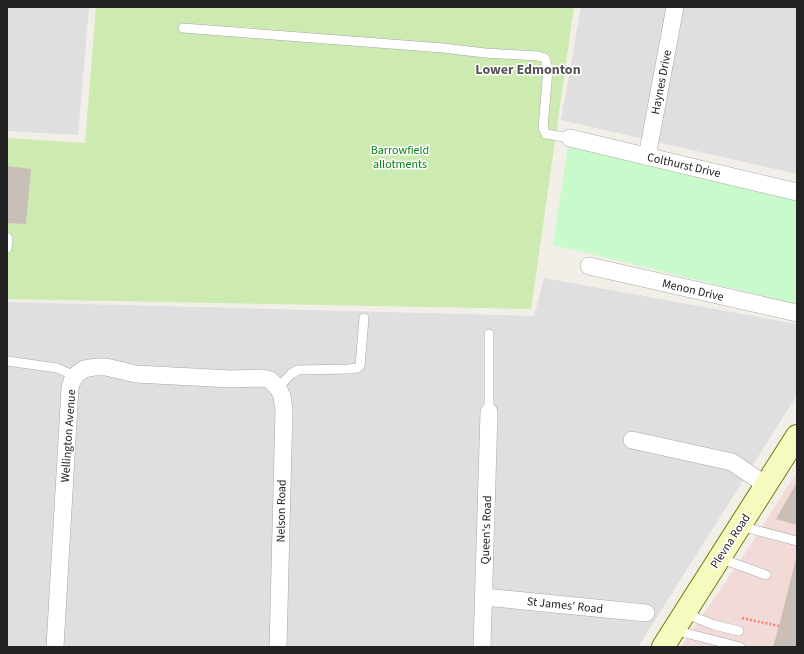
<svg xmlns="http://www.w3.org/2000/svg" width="804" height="654" font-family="'Source Sans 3',sans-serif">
<rect width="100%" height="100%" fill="#f2efe9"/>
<path fill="#e0dfdf" d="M7,7h82l-11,128 -71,-4z
M581,7h216v167l-236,-54z
M544,278l253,46v71l-159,252h-631v-345l527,14z"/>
<path fill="#f2dad9" d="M797,472v175h-116l63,-92z"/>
<path fill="#cdebb0" d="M96,7h478l-43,302 -524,-10v-161l78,5z"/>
<path fill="#c8facc" d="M568,146l229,55v103l-244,-59z"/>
<path fill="#c7bfb8" d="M7,166l24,3 -5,55 -19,-1z
M797,482v43l-21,-6z
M796,558l1,89h-24l6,-21z"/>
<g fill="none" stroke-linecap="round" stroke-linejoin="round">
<defs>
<path id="lane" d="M183,28l260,20 42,5 53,3 7,2 3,11 -5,59 3,6 24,4
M7,248l1,-10
M489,334v78
M7,361l50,7 18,8
M278,388l13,-14 7,-4 51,-1 8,-1 3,-2 4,-48
M740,526l57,15
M719,558l47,17
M684,613l30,12 25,6
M674,630l66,17"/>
<path id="street" d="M570,138l227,54
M647,157l28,-150
M589,266l208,47
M632,440l100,22 34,23
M484,597l162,16
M55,647l15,-259 2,-7 4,-6 8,-6 11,-2h11l30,7 95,5 31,-1 8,2 8,8 4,8 2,14 -6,237
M482,647l7,-235"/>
<path id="secondary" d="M663,647l134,-211"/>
</defs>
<use href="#lane" stroke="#a9a9a9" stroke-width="10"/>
<use href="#street" stroke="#a9a9a9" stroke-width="18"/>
<use href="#secondary" stroke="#707d05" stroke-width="24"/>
<path stroke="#fa8072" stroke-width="2.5" stroke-dasharray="2 2" stroke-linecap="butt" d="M742,618l37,8"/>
<use href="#lane" stroke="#fff" stroke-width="9"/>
<use href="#street" stroke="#fff" stroke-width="17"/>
<use href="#secondary" stroke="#f7fabf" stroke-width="22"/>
</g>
<g text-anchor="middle" stroke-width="3" stroke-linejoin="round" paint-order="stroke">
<g font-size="12" fill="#222" stroke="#fff">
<text transform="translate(661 82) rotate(-79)" y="4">Haynes Drive</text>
<text transform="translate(684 165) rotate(13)" y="4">Colthurst Drive</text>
<text transform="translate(693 290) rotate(13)" y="4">Menon Drive</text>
<text transform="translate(68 436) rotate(-86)" y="4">Wellington Avenue</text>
<text transform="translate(281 511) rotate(-89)" y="4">Nelson Road</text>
<text transform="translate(486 530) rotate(-88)" y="4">Queen's Road</text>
<text transform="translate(730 541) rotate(-57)" y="4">Plevna Road</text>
<text transform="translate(565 605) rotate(6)" y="4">St James' Road</text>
</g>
<g font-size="12" fill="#0c8416" stroke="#fff">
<text x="400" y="154">Barrowfield<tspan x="400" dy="14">allotments</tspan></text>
</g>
<g font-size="14" font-weight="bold" fill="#555" stroke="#fff">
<text x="528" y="74">Lower Edmonton</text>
</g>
</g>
<rect width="804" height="654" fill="none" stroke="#222222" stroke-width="16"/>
</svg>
